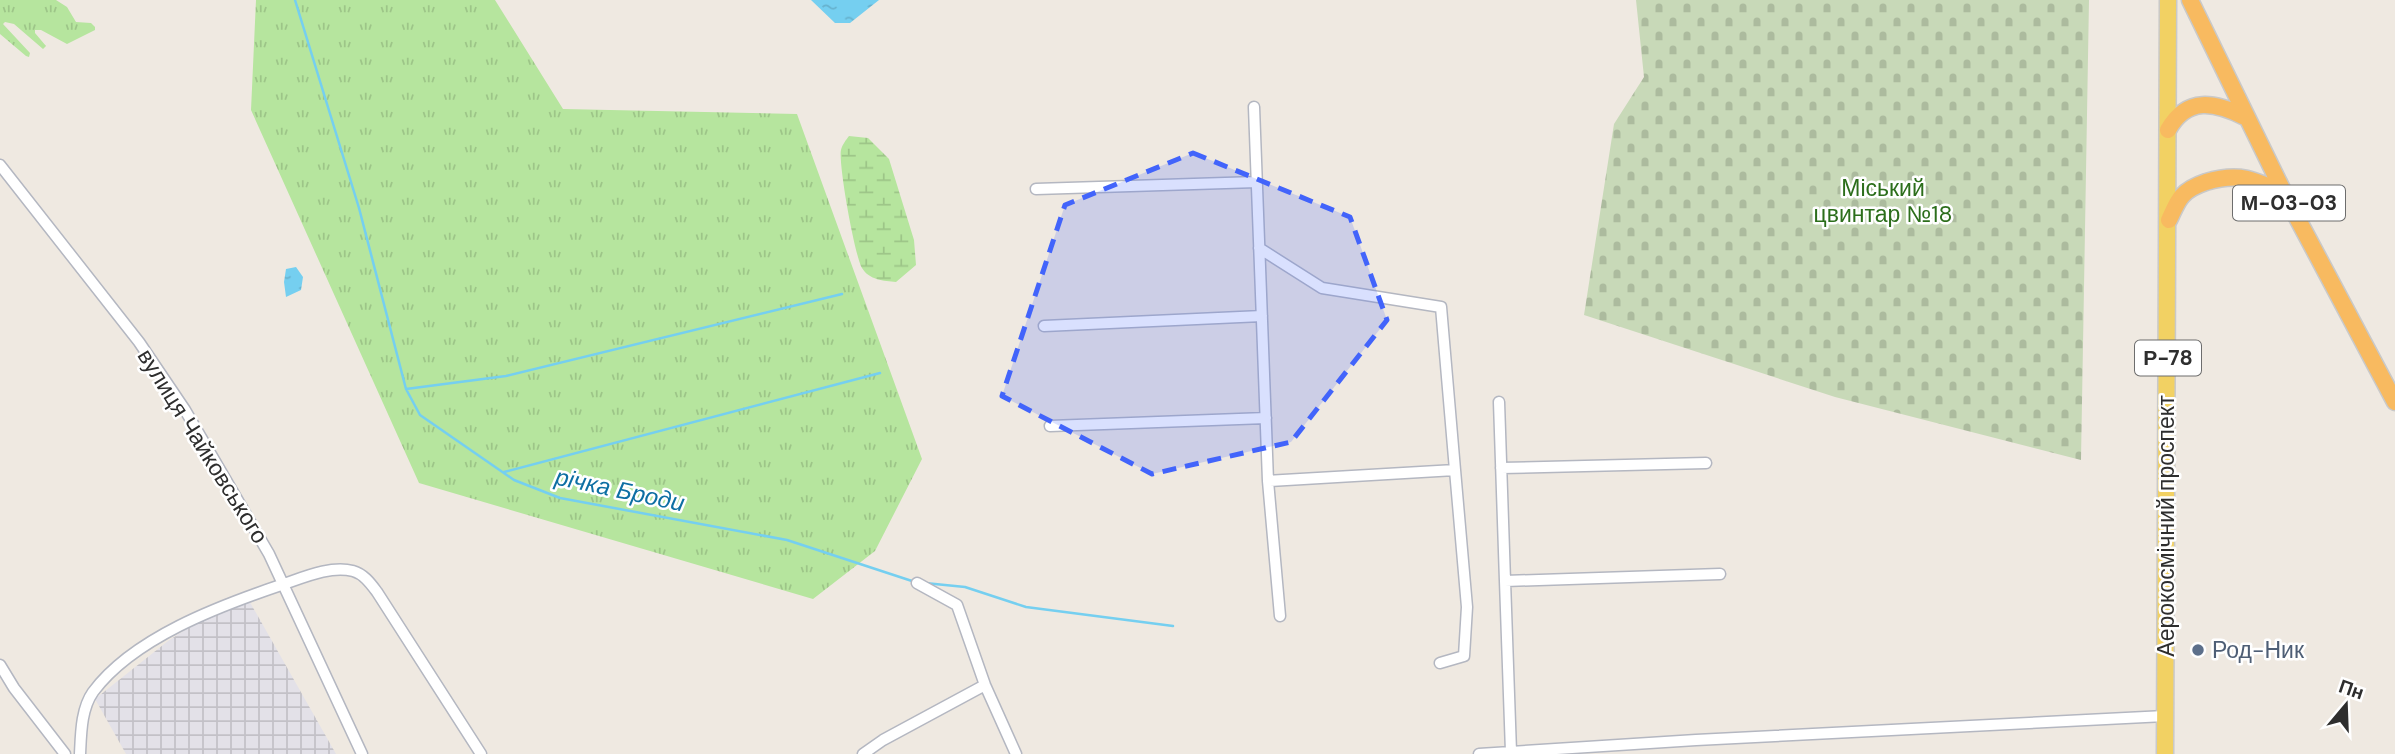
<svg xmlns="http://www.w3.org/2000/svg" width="2395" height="754" font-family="'DM Sans',sans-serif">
<defs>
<pattern id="industrial-grid" width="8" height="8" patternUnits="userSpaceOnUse" patternTransform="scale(1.75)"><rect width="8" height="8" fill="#e3e1e8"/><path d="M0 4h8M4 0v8" fill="none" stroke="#c3c1c7"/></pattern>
<pattern id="grass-tufts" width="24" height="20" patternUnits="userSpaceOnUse" patternTransform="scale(1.75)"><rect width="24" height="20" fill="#b6e59e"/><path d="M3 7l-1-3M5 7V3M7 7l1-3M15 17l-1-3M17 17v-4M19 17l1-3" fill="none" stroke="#9dc588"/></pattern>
<pattern id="wetland-marsh" width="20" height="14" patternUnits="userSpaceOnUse" patternTransform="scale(1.75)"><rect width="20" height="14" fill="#b6e59e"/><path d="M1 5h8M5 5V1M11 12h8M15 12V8" fill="none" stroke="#9dc588"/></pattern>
<pattern id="cemetery-stones" width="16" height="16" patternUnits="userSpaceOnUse" patternTransform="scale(1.75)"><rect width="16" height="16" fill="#c8d9b8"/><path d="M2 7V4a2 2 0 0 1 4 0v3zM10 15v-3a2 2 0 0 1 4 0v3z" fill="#acbb9e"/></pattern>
<pattern id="water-ripples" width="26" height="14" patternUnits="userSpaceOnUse" patternTransform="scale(1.75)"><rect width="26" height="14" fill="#75cff0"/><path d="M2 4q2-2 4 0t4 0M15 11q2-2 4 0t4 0" fill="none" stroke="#66b2ce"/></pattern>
</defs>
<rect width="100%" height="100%" fill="#efe9e1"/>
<path fill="url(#industrial-grid)" d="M247,597l89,157h-210l-31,-55 73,-58 39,-25z"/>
<path fill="url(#grass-tufts)" d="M0,0h56l11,7 9,15 15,1 4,4v3l-28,14 -26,-14h-6v3l11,13 -3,3 -29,-25 -9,-2 -2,2 27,29 -1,4 -3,-1 -26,-22z
M256,0h239l68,109 234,5 125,345 -47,92 -62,48 -394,-116 -168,-373z"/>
<path fill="url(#wetland-marsh)" d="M849,136l19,2 21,21 25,81 2,25 -20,17c-12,-1 -27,-2 -34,-14 -7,-11 -24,-105 -21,-118 1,-5 5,-10 8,-14z"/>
<path fill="url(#cemetery-stones)" d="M1636,0h453l-8,460 -246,-63 -251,-82 30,-191 30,-47z"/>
<path fill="url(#water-ripples)" d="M811,0h68l-29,23h-15z
M296,267l7,10 -2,13 -15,7 -2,-15 2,-13z"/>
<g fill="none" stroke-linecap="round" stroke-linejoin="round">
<path stroke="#75cff0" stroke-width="2.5" d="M295,0l64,208 47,181 14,26 94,65 46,18 227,42 128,42
M406,389l100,-13 336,-82
M504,472l376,-99
M925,583l40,4 61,20 147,19"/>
<defs>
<path id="minor" d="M1254,107l14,374
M0,165l139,177 46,68 84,144 93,200
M1036,189l221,-7
M1259,248l63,40 119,19 14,163
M1044,326l218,-10
M1499,402l6,179
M1050,426l216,-8
M1501,468l205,-5
M917,583l40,22 28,80 31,69
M1280,616l-12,-135 187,-11 12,137 -3,49 -24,7
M0,665l14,23 51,66
M1511,752l-6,-171 215,-7
M80,754c1,-20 1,-45 13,-62 40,-54 126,-86 188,-107 21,-7 49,-20 72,-14 11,3 18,13 24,21l104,162
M863,754l20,-14 102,-55
M1479,754l217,-14 469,-24"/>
<path id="primary" d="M2165,754l3,-754"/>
<path id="trunk" d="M2190,0l95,195 110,207
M2168,130c19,-34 47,-28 77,-13
M2169,220c4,-8 7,-17 13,-24 6,-7 15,-11 24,-14 33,-10 49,-3 79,13"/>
</defs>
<use href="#minor" stroke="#b4b7c1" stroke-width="13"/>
<use href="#primary" stroke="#c9c9c9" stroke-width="19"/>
<use href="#trunk" stroke="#c9c9c9" stroke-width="19"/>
<use href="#minor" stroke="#fff" stroke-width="10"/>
<use href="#primary" stroke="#f2d163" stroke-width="16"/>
<use href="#trunk" stroke="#f8ba60" stroke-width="16"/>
</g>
<path fill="#4264fb" fill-opacity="0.2" stroke="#4264fb" stroke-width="5" stroke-dasharray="14 9" stroke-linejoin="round" d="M1193,153l157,64 37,103 -96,122 -139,32 -150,-78 63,-191z"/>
<circle fill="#5c6f8a" stroke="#fff" stroke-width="2.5" cx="2198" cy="650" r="7"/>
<g text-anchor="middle" stroke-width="5" stroke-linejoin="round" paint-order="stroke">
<g fill="#fff" stroke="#6d6d6d" stroke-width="2">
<rect x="2233" y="185.5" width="112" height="35" rx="5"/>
<rect x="2135" y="340.5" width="66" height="35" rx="5"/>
</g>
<g font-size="21" font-weight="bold" fill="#2e2e2e">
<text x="2289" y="210">М-03-03</text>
<text x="2168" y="365">Р-78</text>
</g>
<g font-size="23" fill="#2c6e1b" stroke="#fff">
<text x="1883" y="196">Міський<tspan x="1883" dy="26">цвинтар №18</tspan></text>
</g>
<g font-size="23" fill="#2e2e2e" stroke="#fff">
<text transform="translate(203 446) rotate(58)" y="8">вулиця Чайковського</text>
<text transform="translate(2166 526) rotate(-90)" y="8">Аерокосмічний проспект</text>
</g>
<g font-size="23" fill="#4e5e75" stroke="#fff" text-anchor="start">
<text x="2212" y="658">Род-Ник</text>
</g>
<g font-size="24" font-style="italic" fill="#0d6fa3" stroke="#fff">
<text transform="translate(620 490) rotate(12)" y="8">річка Броди</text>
</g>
</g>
<g transform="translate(2346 705) rotate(19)" stroke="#ffffff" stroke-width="5" paint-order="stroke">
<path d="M0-5L12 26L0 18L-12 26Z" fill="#2e2e2e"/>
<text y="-10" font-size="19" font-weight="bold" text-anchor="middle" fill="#2e2e2e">Пн</text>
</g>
</svg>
